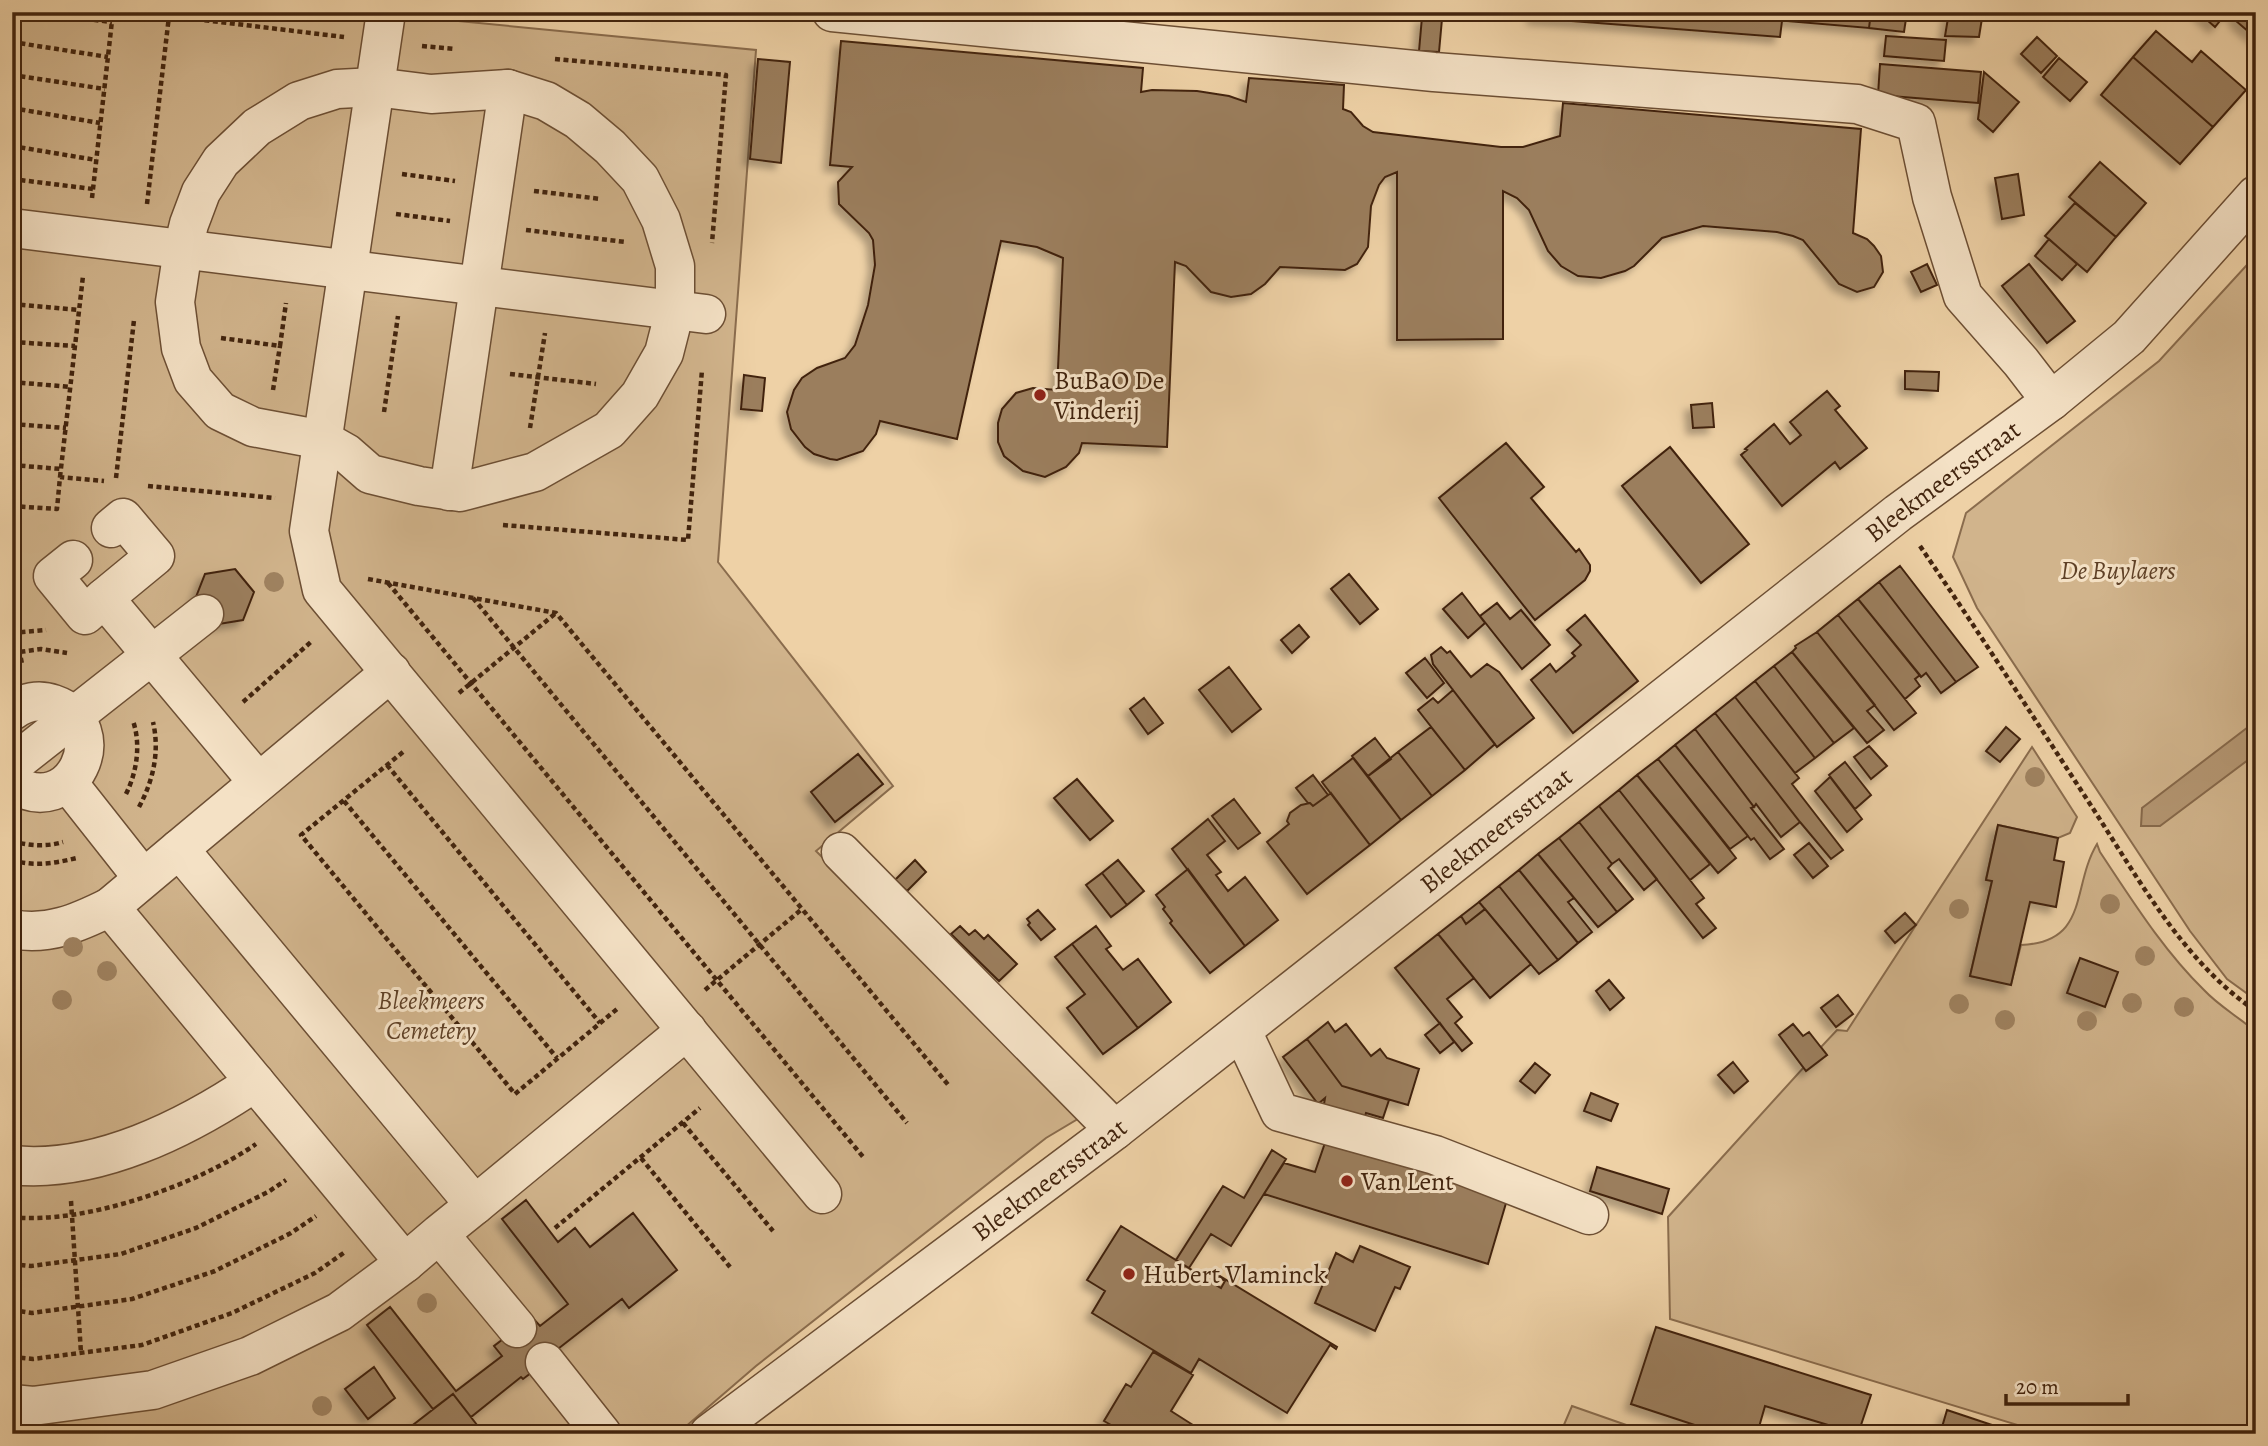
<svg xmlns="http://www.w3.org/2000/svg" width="2268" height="1446" font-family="Alegreya,serif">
<defs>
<filter id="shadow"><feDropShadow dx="-6" dy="6" stdDeviation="3.5" flood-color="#0004"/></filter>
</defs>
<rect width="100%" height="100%" fill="#eed1a6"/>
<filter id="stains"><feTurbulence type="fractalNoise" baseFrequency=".00286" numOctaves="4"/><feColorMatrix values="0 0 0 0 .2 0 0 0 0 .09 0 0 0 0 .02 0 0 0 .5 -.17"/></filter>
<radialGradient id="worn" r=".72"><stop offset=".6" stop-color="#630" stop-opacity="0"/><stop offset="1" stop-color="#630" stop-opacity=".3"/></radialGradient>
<path fill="#d1b48c" stroke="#8a6c4d" stroke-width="2" d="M12,12h353l391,38 -38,512 175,224 -77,65 265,266 -35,21 -290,228 -79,68h-665z
M2256,255v745l-29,-21 -37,-48 -213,-323 -24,-51 13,-44 193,-152z
M2032,747l45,70 -7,16 -12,5 -60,-13 -12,54 6,2 -22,95 41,8 10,-39c69,-3 50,-58 76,-101l3,8c32,48 63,98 104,138 12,13 28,23 42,34l10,-2v412h-209l-377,-115 -2,-102 136,-150 23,-12 -6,-8 16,-17 10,1z
M1572,1406l80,28h-92z"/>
<path fill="#b49672" stroke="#86684a" stroke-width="2" d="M2256,721v33l-96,72h-19l1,-18z"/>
<path fill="#9b7e5d" stroke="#42240e" stroke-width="2" filter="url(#shadow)" d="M1534,12h146l102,9 -2,16 -247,-19z
M1680,12h191l-2,16z
M1871,12h36l-3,20 -35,-4z
M1949,12h34l-4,25 -34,-1z
M2198,12h29l-12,15z
M2231,12h25v26l-20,-17 1,-3z
M1422,17l20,2 -3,33 -20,-1z
M2156,31l36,31 9,-11 45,39 -33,37 -80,-70z
M1886,36l60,4 -2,21 -60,-5z
M2037,37l20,19 -16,17 -20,-19z
M841,41l302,27 -2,24 11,-2 45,1 32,5 17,6 3,-24 95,7 -1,24 8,3 12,14 10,6 128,15h22l37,-11 3,-33 298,26 -8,104 14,6 7,7 7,10 2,16 -9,15 -17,5 -18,-8 -36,-44 -10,-4 -16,-4 -74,-6 -41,12 -28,28 -9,5 -24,7 -23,-2 -17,-10 -13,-15 -19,-41 -12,-12 -14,-7v148l-106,1v-168l-12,5 -6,8 -8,21 -3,41 -11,17 -12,6 -65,-3 -15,17 -14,10 -20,3 -20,-5 -25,-26 -11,-4 -8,185 -85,-4 -3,10 -13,14 -21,10 -22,-6 -19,-15 -6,-14v-19l4,-14 14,-16 17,-5 24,2 6,-132 -26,-11 -36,-6 -44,198 -77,-18 -4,13 -13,17 -26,9 -7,-1 -16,-5 -9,-7 -14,-18 -4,-17 7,-22 8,-12 15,-10 28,-10 10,-13 13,-40 7,-40 -2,-25 -4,-7 -30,-29 -1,-22 14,-15 -22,-2z
M2133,57l80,70 -33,37 -79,-69z
M2059,58l28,24 -17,19 -27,-24z
M758,59l32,3 -9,101 -31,-4z
M1880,64l101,8 -3,31 -100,-8z
M1984,72l35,30 -26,30 -15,-13z
M2100,162l46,41 -30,34 -47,-40z
M2018,174l6,41 -22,4 -7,-41z
M2075,203l41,34 -29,35 -42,-36z
M2049,239l28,25 -15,16 -27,-24z
M1927,264l10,21 -16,7 -10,-20z
M2029,264l46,57 -28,22 -45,-57z
M1905,371l34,1 -1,19 -33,-2z
M744,375l21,3 -3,33 -21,-2z
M1827,391l13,15 -5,4 32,38 -27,21 -5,-7 -53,44 -41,-51 6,-5 -2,-1 29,-25 16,20 11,-9 -11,-13z
M1712,403l2,24 -21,1 -2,-23z
M1506,443l38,44 -13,11 45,54 3,-3 11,16v6l-5,9 -50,40 -96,-122z
M1670,447l79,97 -48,39 -79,-97z
M1900,566l78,101 -22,15 -77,-100z
M235,569l19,23 -11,28 -30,5 -19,-23 11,-28z
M1349,574l29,35 -18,15 -29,-35z
M1879,582l77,100 -15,11 -15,-20 -5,4 -63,-78z
M1462,593l23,30 -17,15 -25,-29z
M1858,599l62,76 -5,4 5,7 -15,13 -67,-84z
M1497,603l13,16 11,-9 29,35 -28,24 -42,-53z
M1585,615l53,66 -65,52 -42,-53 19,-16 6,8 19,-16 -3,-3 9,-8 -14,-15z
M1838,615l78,98 -22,17 -77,-98z
M1299,625l10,12 -17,16 -11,-13z
M1817,632l58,73 -8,6 17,19 -17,13 -75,-91 4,-4 -1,-2z
M1441,647l6,6 3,-2 21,26 16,-13 12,8 35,46 -37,29 -64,-83 -2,-9z
M1792,652l62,76 -20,15 -60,-77z
M1425,658l19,25 -17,15 -21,-25z
M1774,666l60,77 -19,15 -60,-77z
M1229,667l32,42 -29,23 -33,-42z
M1755,681l60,77 -20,15 -60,-76z
M1453,690l42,54 -30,26 -47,-60 15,-12 5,5z
M1735,697l64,81 -7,6 51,66 -12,9 -31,-37 -85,-109z
M1144,698l19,25 -15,11 -18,-25z
M1715,713l85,109 -19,15 -25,-33 -2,3 -59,-78z
M1431,727l34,43 -33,26 -34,-44z
M2006,727l14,12 -20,23 -14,-11z
M1695,729l59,78 -3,1 33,41 -14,10 -16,-21 -3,2 -76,-95z
M1375,738l16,21 -23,17 -16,-20z
M1675,745l73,91 -18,13 -72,-90z
M1869,746l18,20 -16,13 -17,-22z
M1398,752l34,44 -31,24 -33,-44z
M858,754l25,30 -48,38 -24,-30z
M1353,758l48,62 -31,25 -48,-63z
M1658,759l78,99 -18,15 -81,-98z
M1845,762l26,33 -16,14 -26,-34z
M1313,775l15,20 -15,11 -3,-3h-2l-12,-15z
M1637,775l73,89 -20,16 -71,-90z
M1830,777l32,42 -15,13 -32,-41z
M1077,779l36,42 -23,19 -36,-42z
M1619,790l85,108 -8,6 20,24 -13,10 -104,-132z
M1331,793l39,52 -63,49 -40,-52 22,-18 -2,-3 3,-8 11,-8 9,-2 3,3z
M1234,799l26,34 -22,16 -26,-33z
M1599,806l58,73 -13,11 -25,-31 -7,5 -33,-42z
M1208,819l17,22 -18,14 14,17 -5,3 12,16 17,-14 33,43 -33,26 -73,-97z
M1579,822l33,42 -4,4 25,31 -16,13 -58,-74z
M1998,825l60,13 -4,22 10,2 -8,45 -26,-5 -19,83 -41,-9 22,-95 -6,-1z
M1559,838l58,74 -19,15 -60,-73z
M1809,843l19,23 -15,12 -19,-23z
M1538,854l36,44 -6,4 24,30 -14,11 -59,-73z
M915,860l11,12 -19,19 -12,-11z
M1118,860l26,31 -17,14 -25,-32z
M1188,869l57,77 -35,27 -40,-50 2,-2 -9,-12 2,-2 -9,-12z
M1519,870l59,73 -20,17 -59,-74z
M1102,873l25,32 -16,12 -25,-32z
M1499,886l59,74 -19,14 -60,-72z
M1479,902l6,7 -19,15 -5,-8z
M1485,909l46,55 -41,34 -52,-64 23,-18 5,8z
M1038,910l17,19 -14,11 -13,-15 2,-2 -3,-4z
M1905,913l11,12 -21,18 -10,-12z
M960,926l9,9 6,-5 9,9 4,-4 29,29 -18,17 -48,-47z
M1096,926l15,20 -5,3 17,21 15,-11 33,43 -33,26 -66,-84z
M1438,934l36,44 -27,21 15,18 -7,6 17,20 -10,8 -67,-83z
M1072,944l66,84 -35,26 -36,-46 18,-14 -30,-37z
M2080,958l38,14 -13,35 -38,-14z
M1609,980l15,18 -14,12 -14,-19z
M1838,995l15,19 -17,13 -15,-19z
M1328,1022l7,10 11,-8 25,32 9,-7 7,9 32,11 -11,36 -66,-19 -35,-47z
M1440,1023l14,19 -14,11 -15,-18z
M1793,1024l10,12 6,-4 18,23 -21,16 -27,-36z
M1307,1039l35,47 47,14 -6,18 -17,-5 -3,9 -40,-12 2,-12 -7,6 -35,-47z
M1733,1062l15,19 -14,12 -16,-18z
M1535,1063l15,12 -15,18 -15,-12z
M1591,1093l27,11 -7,17 -27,-10z
M1327,1137l182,56 -21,71 -224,-70 20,-31 31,9z
M1272,1150l14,9 -55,87 -20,-12 -22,34 -13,-8 47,-74 21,12z
M1597,1167l72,22 -7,25 -72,-23z
M526,1200l32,42 17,-14 15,19 43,-34 44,57 -48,38 -7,-9 -68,53 2,2 -33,25 -2,-2 -50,40 -18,-23 -20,15 -66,-84 23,-18 66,84 46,-35 -8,-10 38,-29 8,9 28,-22 -66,-85z
M1121,1226l100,62 4,-7 -8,-4 1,-2 119,72 -1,2 -6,-4 -43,68 -88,-54 -8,14 -99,-60 13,-22 -18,-11z
M1360,1246l50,21 -10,22 -5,-2 -20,44 -60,-28 21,-50 17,9z
M1656,1327l215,68 -13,39 -93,-28 -8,28h-35l-91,-30z
M1153,1352l40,23 -22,36 22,14 -5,9h-61l-23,-13 22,-37 5,3z
M374,1367l21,31 -27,21 -23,-30z
M453,1394l31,40h-71l-4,-6z
M1947,1410l72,24h-79z"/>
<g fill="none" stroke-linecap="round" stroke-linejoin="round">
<defs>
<g id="minor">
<path d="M386,12l-77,519 13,59 500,604"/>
<path d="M832,12l602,60 423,32 59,19 16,74 31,99 58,66 30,39"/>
<path d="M375,87l56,7 77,-5 38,12 32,19 32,27 30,32 21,41 14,46v44l-11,43 -24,42 -31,35 -74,42 -75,20 -41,-6 -49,-12 -24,-21 -23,-13 -70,-13 -33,-16 -27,-31 -12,-32 -6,-46 8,-53 6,-25 12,-32 20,-31 36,-34 42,-26 38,-12z"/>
<path d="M12,228l694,86"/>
<path d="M449,491l59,-402"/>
<path d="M111,528l12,-10 32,38 -51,42 154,184"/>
<path d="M73,560l-20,16 32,39 19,-17"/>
<path d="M12,711c12,-9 27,-12 41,-7 64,22 19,119 -41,79"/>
<path d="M12,765l192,-151"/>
<path d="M68,783l75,95"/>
<path d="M179,849l212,-177"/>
<path d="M841,852l274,278"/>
<path d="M12,929c36,7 66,-6 98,-22"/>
<path d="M1242,1031l38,81 155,43 154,60"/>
<path d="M12,1165c84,9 175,-37 243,-83"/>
<path d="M475,1205l212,-175"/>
<path d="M439,1234l-34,29 -295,-356 69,-58 296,356 -36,29 78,94"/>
<path d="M545,1362l57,72"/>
<path d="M12,1404l21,2 120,-16 97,-34 89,-44 66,-49"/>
<path id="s1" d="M709,1434l406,-304 783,-617 153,-112 78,-64 127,-142"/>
</g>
</defs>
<use href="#minor" stroke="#6d4f34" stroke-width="41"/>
<path stroke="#42240e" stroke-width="4.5" stroke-dasharray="5 3.5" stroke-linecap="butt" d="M26,12l86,10
M137,12l207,25
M12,42l96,15
M422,46l33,3
M555,59l171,16 -14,168
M12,75l93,14
M12,108l88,15
M12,146l84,14
M402,174l53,7
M12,179l81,10
M534,191l67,8
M92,198l21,-186
M147,204l22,-188
M396,214l54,7
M526,230l99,12
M12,304l67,6
M221,338l59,8 6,-43
M12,342l63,4
M510,374l86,10
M12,382l59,5
M273,390l7,-44
M384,412l14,-96
M12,424l54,4
M530,428l15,-95
M12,465l49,4
M60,477l23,-201
M116,478l18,-158
M148,486l127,12
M12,506l45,3 3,-32 44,4
M503,525l185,15 14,-170
M1920,546c58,85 114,172 170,258 47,72 93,158 166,207
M368,579l188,34 394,474
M388,583l476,575
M473,598l434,525
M12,633l34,-3
M16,633l6,31
M12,653l29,-4 26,4
M459,693l97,-80
M243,702l69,-61
M403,752l-102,83 214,259 102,-85
M387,765l213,258
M126,794c11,-22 15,-50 7,-73
M344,801l213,257
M139,807c14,-26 21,-55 14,-85
M12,841c17,5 34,6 51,1
M12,860c22,7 44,3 65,-2
M705,990l97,-81
M683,1123l90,108
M641,1158l89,109
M71,1201l10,152
M12,1217c73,8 185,-32 244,-73
M555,1228l145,-120
M12,1264l19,2 90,-12 75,-26 72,-36 18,-12
M12,1310l20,3 100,-14 83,-28 76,-38 25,-17
M12,1357l21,2 109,-14 90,-32 83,-40 30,-21"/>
<use href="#minor" stroke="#f4e1c5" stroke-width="38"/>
</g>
<g fill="#9f8260">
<circle cx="274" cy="582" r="10"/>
<circle cx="2035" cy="777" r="10"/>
<circle cx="2110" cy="904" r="10"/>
<circle cx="1959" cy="909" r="10"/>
<circle cx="73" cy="947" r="10"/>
<circle cx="2145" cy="956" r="10"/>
<circle cx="107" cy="971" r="10"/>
<circle cx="62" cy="1000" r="10"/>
<circle cx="2132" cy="1003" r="10"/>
<circle cx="1959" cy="1004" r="10"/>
<circle cx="2184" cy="1007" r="10"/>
<circle cx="2005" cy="1020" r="10"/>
<circle cx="2087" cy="1021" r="10"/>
<circle cx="427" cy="1303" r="10"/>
<circle cx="322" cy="1406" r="10"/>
</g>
<g fill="#8f2418" stroke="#f4e1c5" stroke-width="2.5">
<circle cx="1040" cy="395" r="7"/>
<circle cx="1347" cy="1181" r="7"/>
<circle cx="1129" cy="1274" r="7"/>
</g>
<g text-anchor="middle" stroke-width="6" stroke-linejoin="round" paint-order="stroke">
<g font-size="26" fill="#42240e" stroke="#f4e1c5" text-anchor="start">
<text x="1054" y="389">BuBaO De<tspan x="1054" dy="30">Vinderij</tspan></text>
<text x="1361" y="1190">Van Lent</text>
<text x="1143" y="1283">Hubert Vlaminck</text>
</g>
<g font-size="26" fill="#42240e" stroke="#f4e1c5">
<text dy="9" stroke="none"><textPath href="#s1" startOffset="1559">Bleekmeersstraat</textPath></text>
<text dy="9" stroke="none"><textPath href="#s1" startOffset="992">Bleekmeersstraat</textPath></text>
<text dy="9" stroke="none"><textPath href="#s1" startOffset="425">Bleekmeersstraat</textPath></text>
</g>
<g font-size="26" font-style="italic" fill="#5f4127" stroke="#f4e1c5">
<text x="2118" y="579">De Buylaers</text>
<text x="431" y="1009">Bleekmeers<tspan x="431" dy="30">Cemetery</tspan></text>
</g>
</g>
<rect width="2268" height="1446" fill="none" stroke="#eed1a6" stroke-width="42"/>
<rect x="14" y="14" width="2240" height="1418" fill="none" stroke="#42240e" stroke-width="3.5"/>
<rect x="21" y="21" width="2226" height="1404" fill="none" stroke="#42240e" stroke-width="2"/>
<path d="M2006 1394v10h122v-10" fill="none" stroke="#42240e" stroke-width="3.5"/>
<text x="2016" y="1394" font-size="21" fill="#42240e" stroke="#f4e1c5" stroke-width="5" paint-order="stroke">20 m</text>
<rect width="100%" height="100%" filter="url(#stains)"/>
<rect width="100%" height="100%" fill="url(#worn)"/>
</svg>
